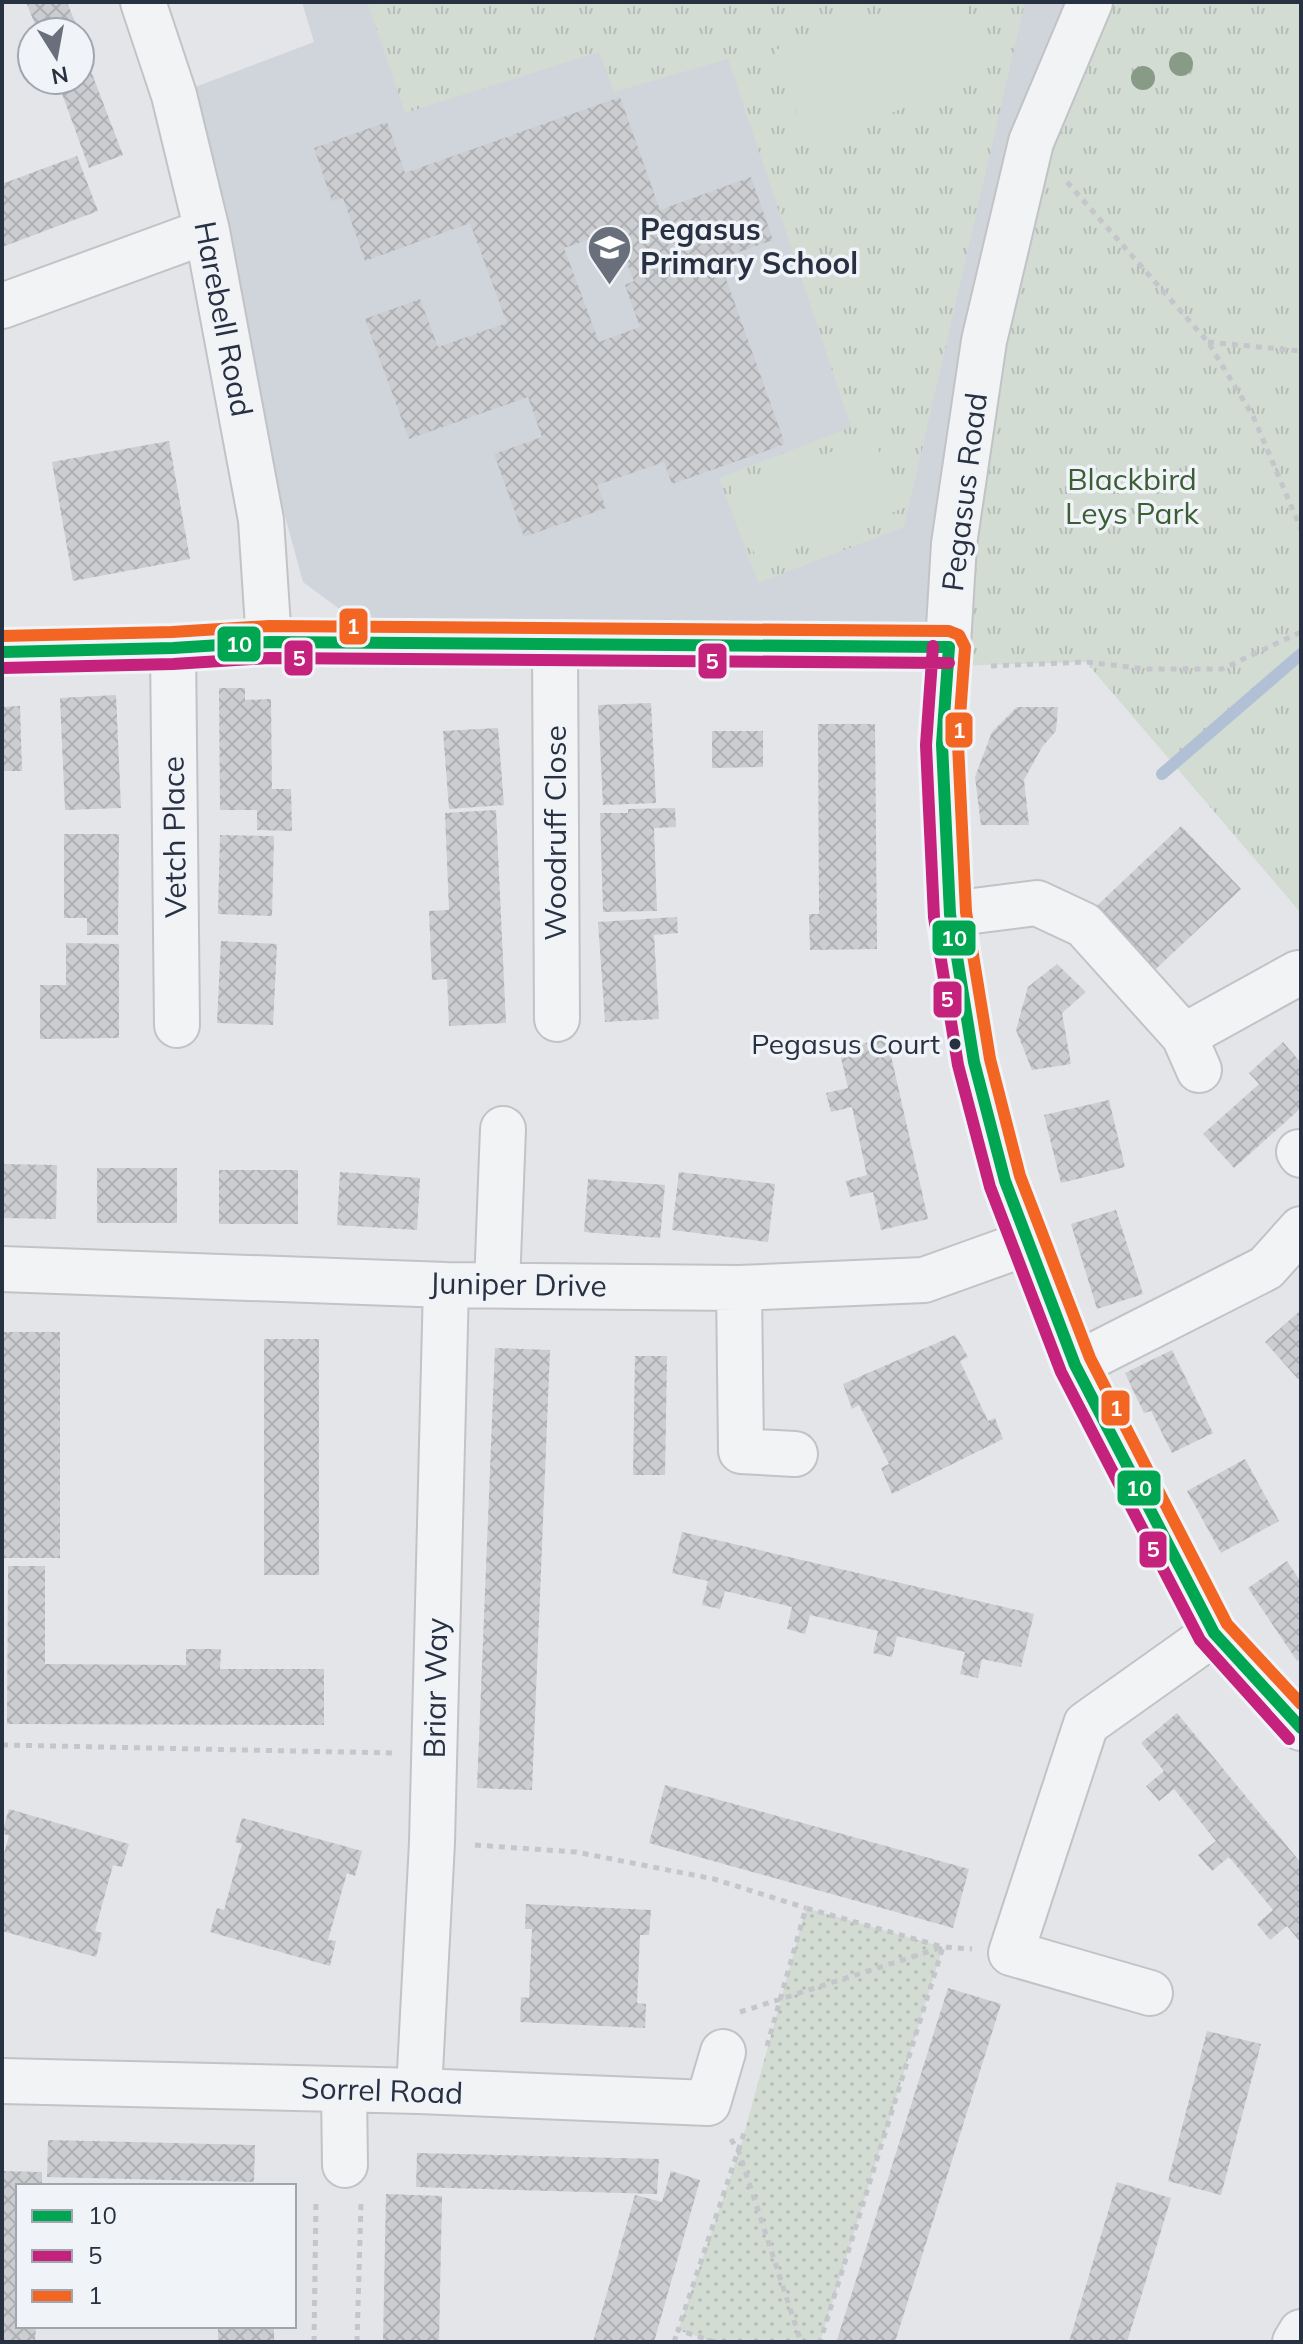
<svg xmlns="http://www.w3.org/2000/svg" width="1303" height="2344" font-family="Mulish,sans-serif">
<defs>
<pattern id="grass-dots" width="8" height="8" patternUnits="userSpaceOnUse" patternTransform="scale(2)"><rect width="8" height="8" fill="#d2dcd3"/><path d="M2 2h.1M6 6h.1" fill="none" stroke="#b4bdb6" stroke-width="1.8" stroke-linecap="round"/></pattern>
<pattern id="park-tufts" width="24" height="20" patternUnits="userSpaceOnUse" patternTransform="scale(2)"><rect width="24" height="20" fill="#d2dcd3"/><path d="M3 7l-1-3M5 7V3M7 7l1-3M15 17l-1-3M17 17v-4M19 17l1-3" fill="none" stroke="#b4bdb6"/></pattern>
<pattern id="building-cross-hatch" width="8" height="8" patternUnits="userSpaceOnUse" patternTransform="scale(2)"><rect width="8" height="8" fill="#cbcdd0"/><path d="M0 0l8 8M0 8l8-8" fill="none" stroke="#aeb0b4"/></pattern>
</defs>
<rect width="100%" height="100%" fill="#e3e5e8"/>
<path fill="#d0d4db" d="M302,2h788l-141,645 -394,-1 -206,-30 -46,-34 -96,-351 -33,-136 140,-53z"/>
<path fill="url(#grass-dots)" d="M806,1908l137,39 -123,395h-105l-37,-12 61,-178z"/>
<path fill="url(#park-tufts)" d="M367,2h658l-121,525 -146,56 -39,-105 132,-51 -123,-368 -114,33 -15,-40 -194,61z
M1090,2h211v911l-215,-251 -139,4 37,-325z"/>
<path fill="#d2dcd3" d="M912,2h52l26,76 -183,64 -32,-92z
M873,436l28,73 -143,54 -27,-73z"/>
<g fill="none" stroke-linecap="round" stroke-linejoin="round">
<path stroke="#b1c0d4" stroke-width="12" d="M1162,774l139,-120"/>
</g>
<path fill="url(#building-cross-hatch)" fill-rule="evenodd" d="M26,2h41l12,30h-41z
M86,58l37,97 -34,13 -32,-88h23v-20z
M620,97l40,113 91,-33 22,63 -54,19 66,185 -113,40 -8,-22 -67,23 9,23 -82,29 -30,-83 48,-17 -14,-40 -119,42 -44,-120 55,-20 18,48 69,-24 -37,-100 -105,38 -22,-63 -11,3 -18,-53 73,-26 18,51zM614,231l20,50 -9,4 15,42 -41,15 -35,-94z
M77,156l21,55 -96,36v-63z
M169,441l21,118 -117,22 -21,-119z
M219,688h26v12l26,-1 1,90h19l1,42 -35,-1v-20h-37z
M116,695l5,113 -56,2 -5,-112z
M651,703l5,100 -53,2 -5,-100z
M20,706l2,65h-20v-64z
M1017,707h41l-2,24 -14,16 -18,33 5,45h-48l-6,-48 17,-45z
M818,724h57l2,225 -67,1 -1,-36h10z
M498,728l6,77 -55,4 -6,-78z
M712,731h51v36l-51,1z
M675,808l1,19 -22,1 3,83 -54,1 -3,-99h28v-4z
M496,810l10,213 -57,3 -2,-47 -15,1 -3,-69 20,-1 -4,-97z
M1181,826l60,63 -99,93 -60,-62z
M64,834h55l-1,101h-31v-17h-23z
M220,835l54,1 -2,80 -54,-2z
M677,917l1,16 -24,2 5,84 -54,3 -7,-100z
M221,941l56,3 -4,81 -56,-2z
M66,943l53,1v94l-79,1v-54h26z
M1057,964l29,28 -24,21 9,51 -39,6 -16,-40 12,-43z
M887,1038l41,181 -47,11 -8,-38 -23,5 -4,-16 21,-6 -15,-68 -21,5 -5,-19 22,-5 -9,-39z
M1283,1042l18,21v45l-67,60 -31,-34 56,-50 -10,-11z
M1109,1100l16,67 -64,16 -17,-68z
M2,1164l55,1 -1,54 -54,-1z
M97,1168h80v55h-80z
M219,1170h79v54h-79z
M340,1172l80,6 -3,52 -80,-5z
M679,1172l96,12 -7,58 -96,-12z
M588,1179l77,6 -5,53 -76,-6z
M1116,1210l27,84 -46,15 -26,-85z
M1301,1310v67l-3,2 -33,-37z
M3,1332h57v226h-56z
M955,1335l13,22 -8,4 28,60 7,-3 8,21 -111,55 -11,-26 8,-4 -30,-59 -7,4 -9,-25z
M264,1339h55v236h-55z
M495,1348l55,2 -18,440 -55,-2z
M1172,1350l41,83 -41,20 -21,-42 -7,2 -19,-40z
M635,1356h32l-2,119h-32z
M1245,1459l34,62 -58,32 -34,-62z
M682,1532l352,82 -13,53 -39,-8 -4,19 -18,-4 5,-22 -68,-16 -5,21 -19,-4 5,-22 -68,-16 -5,19 -18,-5 5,-22 -67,-16 -5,18 -18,-4 6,-24 -36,-8z
M1287,1561l14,21v76l-4,3 -49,-73z
M8,1566h37v98l141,1v-16h35l-1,20h104v56l-317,-1z
M1177,1713l124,150v80l-14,-17 -17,14 -13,-16 16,-14 -44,-53 -17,14 -14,-16 18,-14 -42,-52 -15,12 -13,-15 18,-15 -23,-28z
M665,1785l304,84 -16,59 -304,-85z
M9,1809l120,35 -7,23 -9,-2 -18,66 7,2 -6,24 -94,-26v-71l7,-24 -7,-3z
M242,1818l120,33 -7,25 -8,-3 -19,67 8,1 -6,25 -120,-34 7,-24 7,2 18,-66 -7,-2z
M526,1904l125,6 -2,25h-9l-3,68 9,1 -1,24 -125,-6 1,-25 8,1 3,-69h-7z
M948,1988l53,16 -106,338h-51l-7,-2z
M1207,2031l54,13 -40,151 -53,-14z
M48,2140l207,5 -1,37 -207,-5z
M417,2153l242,6 -2,35 -241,-7z
M2,2171l40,1v14h-24v140h18l-1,16h-33z
M671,2171l29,9 -46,162h-61l42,-147 27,7z
M1117,2182l54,16 -23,76 -21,68h-58z
M386,2194l56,2 -3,146h-56z
M218,2326h56v16h-56z"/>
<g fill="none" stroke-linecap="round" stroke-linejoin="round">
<defs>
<path id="minor" d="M143,2l31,93 33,136 54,289 8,122
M1090,2l-59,140 -47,199 -30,203 -12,200 8,170 24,148 31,119 70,184 139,268 87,95
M2,306l205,-75
M555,646l2,373
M173,648l4,377
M2,652l171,-4 96,-6 680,5
M950,914l87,-11 47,22 100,111 15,34
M1184,1036l114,-63
M1299,1152l2,3
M2,1269l444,16 293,3 185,-8 103,-37
M497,1285l6,-156
M739,1288l2,163 54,3
M1075,1365l191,-97 35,-39
M1150,1993l-139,-40 75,-229 128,-91
M2,2081l417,10 289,12 15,-51
M344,2090l1,75
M419,2091l13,-249 14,-557
M1295,2342l6,-10"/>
</defs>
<use href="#minor" stroke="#c1c3c6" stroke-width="48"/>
<path stroke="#c4c6cb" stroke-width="5" stroke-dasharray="6 6" stroke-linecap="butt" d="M1067,182l141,160 45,74 48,113
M1208,342l93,9
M991,666l95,-4 60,7h76l79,-37
M2,1745l391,8
M475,1845l101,7 138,27 92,29
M740,2012l203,-65 29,2
M767,2046l39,-138 137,39 -123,395
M731,2139l8,13 62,190
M314,2342l2,-144
M357,2342l4,-139
M674,2342l4,-12
M715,2342l-37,-12 67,-200"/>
<use href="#minor" stroke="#f2f3f4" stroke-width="44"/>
<defs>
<path id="bus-1" d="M949,647l-7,97 8,170 24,148 31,119 70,184 139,268 87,95
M2,652l171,-4 96,-6 680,5"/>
<path id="bus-2" d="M933,646l-7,99 8,172 24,148 32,122 71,185 139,268 89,99
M2,668l171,-4 96,-6 680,5"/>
<path id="bus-3" d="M2,636l170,-4 97,-6 680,5 10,4 6,12 -7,97 8,168 24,147 30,117 70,182 137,266 74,80"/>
</defs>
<use href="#bus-1" stroke="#f0f3f7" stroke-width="18"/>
<use href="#bus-2" stroke="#f0f3f7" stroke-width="18"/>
<use href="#bus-3" stroke="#f0f3f7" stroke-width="18"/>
<use href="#bus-1" stroke="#00a651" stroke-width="12"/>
<use href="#bus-2" stroke="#c4227d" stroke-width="12"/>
<use href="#bus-3" stroke="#f26522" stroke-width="12"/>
</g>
<g fill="#879b86">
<circle cx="1181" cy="64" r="12"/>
<circle cx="1143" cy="78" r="12"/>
</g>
<defs>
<symbol id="school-pin" viewBox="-11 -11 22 30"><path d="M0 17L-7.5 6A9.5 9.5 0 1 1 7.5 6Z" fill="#69707c" stroke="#f0f3f7"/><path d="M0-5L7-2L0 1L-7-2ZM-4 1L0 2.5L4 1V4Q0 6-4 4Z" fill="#fff"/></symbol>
</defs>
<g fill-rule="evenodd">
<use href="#school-pin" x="584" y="222" width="51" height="69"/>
</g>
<circle fill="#283142" stroke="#f0f3f7" stroke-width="3" cx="955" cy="1044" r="7"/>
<g text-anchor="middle" stroke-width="7" stroke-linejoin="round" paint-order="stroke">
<g font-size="28" fill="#283142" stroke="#f0f3f7" text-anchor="end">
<text x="940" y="1054">Pegasus Court</text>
</g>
<g font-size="30" font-weight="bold" fill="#283142" stroke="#f0f3f7" text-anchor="start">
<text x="640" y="240">Pegasus<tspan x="640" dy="34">Primary School</tspan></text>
</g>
<g font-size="30" fill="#283142" stroke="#f0f3f7">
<text transform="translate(223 319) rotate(79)" y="10">Harebell Road</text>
<text transform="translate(965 492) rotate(-83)" y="10">Pegasus Road</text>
<text transform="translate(556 833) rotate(-90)" y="10">Woodruff Close</text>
<text transform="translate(175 837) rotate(-91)" y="10">Vetch Place</text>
<text transform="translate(518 1285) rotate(1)" y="10">Juniper Drive</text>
<text transform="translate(436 1688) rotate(-89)" y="10">Briar Way</text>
<text transform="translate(382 2091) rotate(2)" y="10">Sorrel Road</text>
</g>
<g font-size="30" fill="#3b5e35" stroke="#f0f3f7">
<text x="1132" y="490">Blackbird<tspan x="1132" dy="34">Leys Park</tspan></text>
</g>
</g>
<g stroke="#f0f3f7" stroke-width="3">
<rect x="338" y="607" width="31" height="39" rx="8" fill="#f26522"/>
<rect x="216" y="625" width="46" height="38" rx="8" fill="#00a651"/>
<rect x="283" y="639" width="31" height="38" rx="8" fill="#c4227d"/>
<rect x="697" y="642" width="31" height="38" rx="8" fill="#c4227d"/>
<rect x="944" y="711" width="30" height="38" rx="8" fill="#f26522"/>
<rect x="931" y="919" width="46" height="38" rx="8" fill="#00a651"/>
<rect x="932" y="980" width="31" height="39" rx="8" fill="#c4227d"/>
<rect x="1100" y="1389" width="31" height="38" rx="8" fill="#f26522"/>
<rect x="1116" y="1469" width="46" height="38" rx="8" fill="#00a651"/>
<rect x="1138" y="1530" width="30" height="39" rx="8" fill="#c4227d"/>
</g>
<g font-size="22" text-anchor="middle" font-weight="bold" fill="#fff">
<text x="353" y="634">1</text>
<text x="239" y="652">10</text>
<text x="299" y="666">5</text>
<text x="712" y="669">5</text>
<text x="959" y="738">1</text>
<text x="954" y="946">10</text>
<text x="947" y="1007">5</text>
<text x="1116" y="1416">1</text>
<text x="1139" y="1496">10</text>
<text x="1153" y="1557">5</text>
</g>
<rect width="1303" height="2344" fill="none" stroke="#283142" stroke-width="8"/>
<rect x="16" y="2184" width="280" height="144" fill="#f0f3f7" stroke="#a0a5af" stroke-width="2"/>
<rect x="32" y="2210" width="40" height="12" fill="#00a651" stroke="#a0a5af" stroke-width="2"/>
<text x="88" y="2224" font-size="24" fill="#283142">10</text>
<rect x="32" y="2250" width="40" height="12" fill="#c4227d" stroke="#a0a5af" stroke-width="2"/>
<text x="88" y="2264" font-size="24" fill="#283142">5</text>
<rect x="32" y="2290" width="40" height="12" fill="#f26522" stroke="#a0a5af" stroke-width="2"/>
<text x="88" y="2304" font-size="24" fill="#283142">1</text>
<g transform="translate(56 56) rotate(169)"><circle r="38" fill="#f0f3f7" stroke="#a0a5af" stroke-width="2"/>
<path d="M0-6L14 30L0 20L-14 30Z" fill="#69707c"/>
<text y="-12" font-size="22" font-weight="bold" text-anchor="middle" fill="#283142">N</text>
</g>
</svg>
